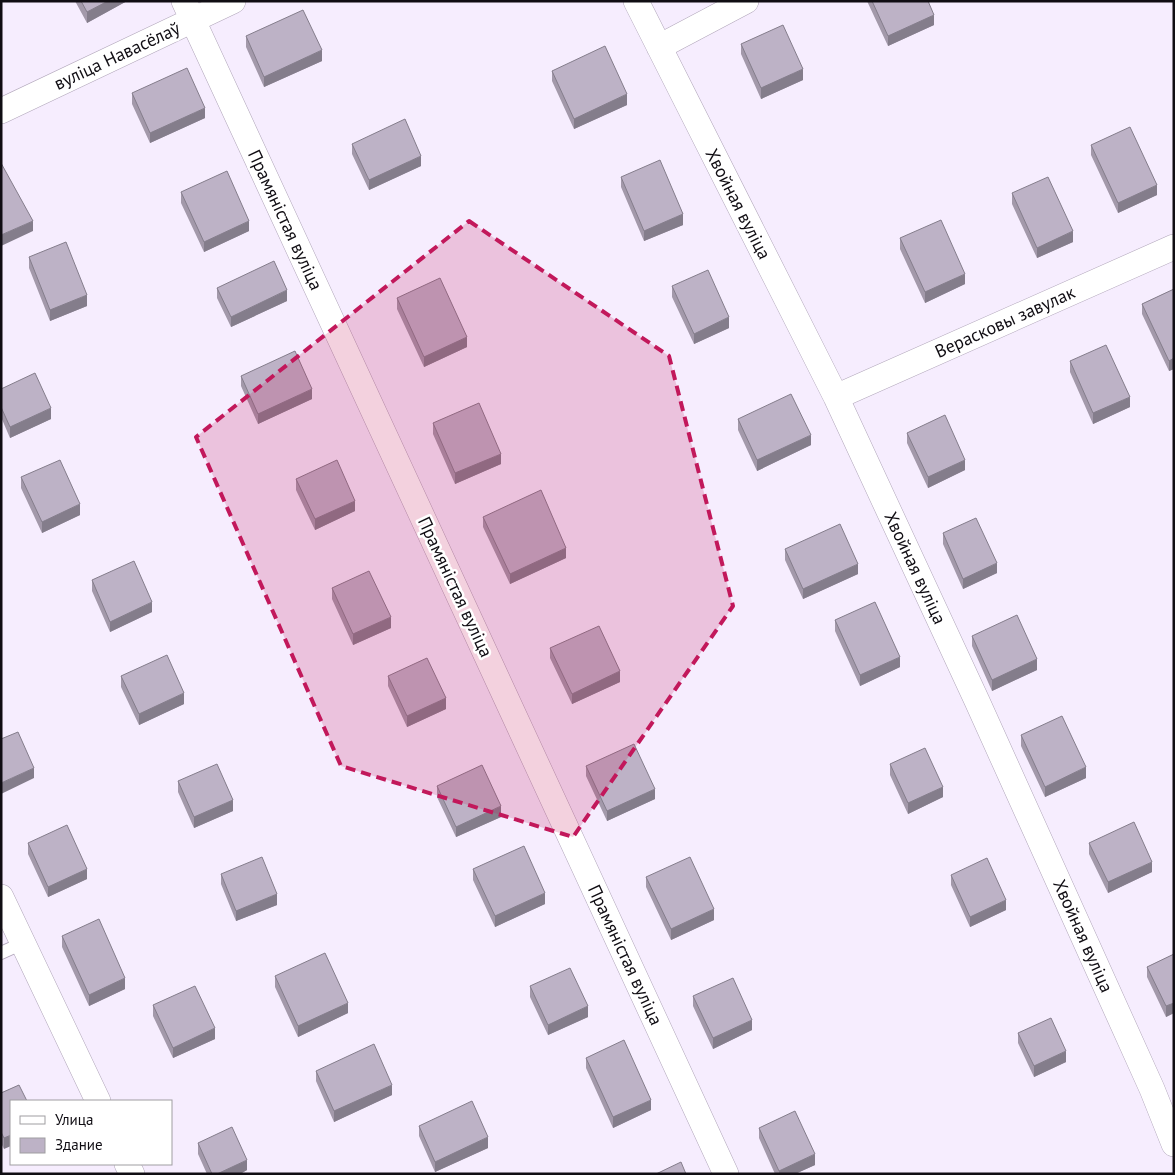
<svg xmlns="http://www.w3.org/2000/svg" width="1175" height="1175" font-family="'PT Sans',sans-serif">
<rect width="100%" height="100%" fill="#f6edfe"/>
<g fill="none" stroke-linecap="round" stroke-linejoin="round">
<defs>
<path id="lane" d="M1,953l22,-10"/>
<path id="street" d="M184,1l542,1173
M636,1l200,396 141,304 175,388 22,55
M659,47l87,-46
M1,111l232,-110
M836,397l338,-150
M1,897l97,204
M127,1164l5,10"/>
</defs>
<use href="#lane" stroke="#b1a6ba" stroke-width="14"/>
<use href="#street" stroke="#b1a6ba" stroke-width="26"/>
<use href="#lane" stroke="#fff" stroke-width="12"/>
<use href="#street" stroke="#fff" stroke-width="25"/>
</g>
<path fill="#a399aa" d="M75,1h52l-40,22z
M867,1h61l6,24 -46,21z
M246,36l76,25 -58,26 -18,-40z
M741,44l62,36 -42,19 -20,-45z
M552,71l75,34 -53,24 -22,-48z
M132,93l73,25 -55,25 -18,-39z
M352,144l69,22 -52,24 -17,-36z
M1091,145l66,50 -39,18 -27,-58z
M621,177l62,48 -39,16 -23,-54z
M181,192l68,39 -45,21 -23,-49z
M1012,193l61,49 -36,16 -25,-54z
M900,238l65,46 -40,19 -25,-54z
M29,257l58,49 -37,15 -21,-53z
M672,286l57,42 -35,16 -22,-47z
M217,288l70,13 -56,26 -14,-29z
M1174,289v80l-5,2 -27,-57v-10z
M397,298l70,49 -43,20 -27,-58z
M1070,361l60,46 -37,17 -23,-52z
M241,376l71,23 -54,25 -17,-38z
M1,389l50,30 -41,19 -9,-21z
M738,419l73,26 -54,26 -19,-41z
M433,423l68,41 -46,20 -22,-50z
M907,433l58,37 -37,18 -21,-45z
M21,477l59,38 -38,18 -21,-45z
M296,479l59,32 -40,19 -19,-40z
M483,517l83,41 -56,26 -27,-57z
M943,533l54,40 -34,16 -20,-45z
M785,549l73,25 -55,25 -18,-39z
M92,580l60,32 -42,20 -18,-41z
M332,588l59,40 -38,17 -21,-46z
M835,620l65,47 -40,19 -25,-55z
M972,636l65,34 -45,21 -20,-45z
M550,648l70,34 -48,22 -22,-46z
M121,676l63,28 -45,21 -18,-38z
M388,676l58,33 -39,18 -19,-41z
M1021,735l65,43 -41,19 -24,-51z
M890,764l53,33 -35,17 -18,-39z
M586,766l69,33 -48,22 -21,-45z
M178,781l55,30 -39,17 -16,-36z
M437,786l64,31 -45,20 -19,-40z
M28,843l59,36 -39,18 -20,-43z
M1089,843l63,29 -44,21 -19,-39z
M473,869l72,35 -50,23 -22,-47z
M221,874l56,31 -41,16 -15,-37z
M951,875l55,35 -36,17 -19,-42z
M646,877l68,43 -43,20 -25,-53z
M62,936l63,53 -36,17 -27,-59z
M1174,954v59l-8,4 -19,-40v-10z
M275,976l73,37 -50,24 -23,-50z
M530,986l58,31 -40,18 -18,-38z
M693,996l59,34 -39,19 -20,-43z
M153,1005l62,34 -42,19 -20,-42z
M1018,1033l48,29 -32,15 -16,-34z
M586,1058l65,52 -38,18 -27,-60z
M316,1071l76,24 -58,27 -18,-41z
M19,1085l-15,64 -3,-6v-50z
M419,1126l69,22 -53,24 -16,-36z
M759,1128l56,37 -20,9h-20l-16,-36z
M198,1143l49,27 -7,4h-33l-9,-20z"/>
<path fill="#847d8b" d="M108,1h19l-40,22v-11z
M934,15v10l-46,21v-10z
M322,50v11l-58,26v-10z
M803,69v11l-42,19v-11z
M627,94v11l-53,24v-10z
M205,108v10l-55,25v-10z
M421,156v10l-52,24v-10z
M1157,185v10l-39,18v-10z
M683,214v11l-39,16v-10z
M33,221v10l-32,15v-11z
M249,221v10l-45,21v-10z
M1073,231v11l-36,16v-10z
M965,274v10l-40,19v-11z
M287,290v11l-56,26v-10z
M87,295v11l-37,15v-11z
M729,317v11l-35,16v-10z
M467,337v10l-43,20v-10z
M1174,358v11l-5,2v-10z
M312,389v10l-54,25v-10z
M1130,397v10l-37,17v-11z
M51,408v11l-41,19v-11z
M811,435v10l-54,26v-11z
M501,454v10l-46,20v-11z
M965,460v10l-37,18v-11z
M355,501v10l-40,19v-11z
M80,504v11l-38,18v-11z
M566,548v10l-56,26v-10z
M997,563v10l-34,16v-10z
M858,564v10l-55,25v-10z
M152,602v10l-42,20v-10z
M391,617v11l-38,17v-11z
M900,657v10l-40,19v-11z
M1037,659v11l-45,21v-11z
M620,671v11l-48,22v-10z
M184,693v11l-45,21v-11z
M446,698v11l-39,18v-11z
M1086,767v11l-41,19v-10z
M34,768v10l-33,16v-11z
M943,787v10l-35,17v-11z
M655,789v10l-48,22v-10z
M233,800v11l-39,17v-11z
M501,806v11l-45,20v-10z
M1152,862v10l-44,21v-11z
M87,869v10l-39,18v-10z
M545,893v11l-50,23v-11z
M277,894v11l-41,16v-10z
M1006,900v10l-36,17v-10z
M714,909v11l-43,20v-11z
M125,978v11l-36,17v-11z
M348,1003v10l-50,24v-11z
M1174,1003v10l-8,4v-11z
M588,1006v11l-40,18v-10z
M752,1020v10l-39,19v-11z
M215,1028v11l-42,19v-10z
M1066,1051v11l-32,15v-11z
M392,1085v10l-58,27v-11z
M651,1100v10l-38,18v-11z
M11,1135v11l-7,3v-11z
M488,1137v11l-53,24v-10z
M815,1154v11l-20,9h-16v-3z
M247,1160v10l-7,4h-23z"/>
<path fill="#bdb2c6" stroke="#847d8b" d="M81,1h27l-21,11z
M872,1h56l6,14 -46,21z
M303,10l19,40 -58,27 -18,-41z
M783,25l20,44 -42,19 -20,-44z
M605,46l22,48 -53,25 -22,-48z
M187,68l18,40 -55,25 -18,-40z
M405,119l16,37 -52,24 -17,-36z
M1130,127l27,58 -39,18 -27,-58z
M660,160l23,54 -39,17 -23,-54z
M1,163l32,58 -32,14z
M227,171l22,50 -45,21 -23,-50z
M1048,177l25,54 -36,17 -25,-55z
M941,220l24,54 -40,18 -25,-54z
M66,242l21,53 -37,15 -21,-53z
M274,261l13,29 -56,27 -14,-29z
M708,270l21,47 -35,17 -22,-48z
M440,278l27,59 -43,20 -27,-59z
M1174,289v69l-5,3 -27,-57z
M1106,345l24,52 -37,16 -23,-52z
M295,351l17,38 -54,25 -17,-38z
M35,373l16,35 -41,19 -9,-20v-18z
M791,394l20,41 -54,25 -19,-41z
M479,403l22,51 -46,19 -22,-50z
M945,415l20,45 -37,17 -21,-44z
M60,460l20,44 -38,18 -21,-45z
M337,460l18,41 -40,18 -19,-40z
M541,490l25,58 -56,26 -27,-57z
M976,518l21,45 -34,16 -20,-46z
M840,524l18,40 -55,25 -18,-40z
M134,561l18,41 -42,20 -18,-42z
M369,571l22,46 -38,17 -21,-46z
M875,602l25,55 -40,18 -25,-55z
M1017,615l20,44 -45,21 -20,-44z
M599,626l21,45 -48,23 -22,-46z
M167,655l17,38 -45,21 -18,-38z
M427,658l19,40 -39,18 -19,-40z
M1062,716l24,51 -41,20 -24,-52z
M18,732l16,36 -33,15v-44z
M634,744l21,45 -48,22 -21,-45z
M925,748l18,39 -35,16 -18,-39z
M217,764l16,36 -39,17 -16,-36z
M482,765l19,41 -45,21 -19,-41z
M1134,822l18,40 -44,20 -19,-39z
M67,825l20,44 -39,18 -20,-44z
M524,846l21,47 -50,23 -22,-47z
M262,857l15,37 -41,17 -15,-37z
M690,857l24,52 -43,20 -25,-52z
M987,858l19,42 -36,17 -19,-42z
M99,919l26,59 -36,17 -27,-59z
M325,953l23,50 -50,23 -23,-50z
M1174,954v49l-8,3 -19,-39z
M570,968l18,38 -40,19 -18,-39z
M733,978l19,42 -39,18 -20,-42z
M195,986l20,42 -42,20 -20,-43z
M1051,1018l15,33 -32,15 -16,-33z
M624,1040l27,60 -38,17 -27,-59z
M374,1044l18,41 -58,26 -18,-40z
M19,1085l8,16h-16v34l-7,3 -3,-6v-39z
M472,1101l16,36 -53,25 -16,-36z
M795,1111l20,43 -36,17 -20,-43z
M232,1127l15,33 -30,14h-5l-14,-31z
M681,1162l5,12h-30z"/>
<path fill="#c2185b" fill-opacity="0.2" stroke="#c2185b" stroke-width="4" stroke-dasharray="10 6" stroke-linejoin="round" d="M469,221l200,135 64,250 -160,231 -232,-71 -145,-329z"/>
<g text-anchor="middle" stroke-width="5" stroke-linejoin="round" paint-order="stroke">
<g font-size="18" fill="#100d13" stroke="#fff">
<text transform="translate(117 56) rotate(-25)" y="6">вуліца Навасёлаў</text>
<text transform="translate(738 204) rotate(63)" y="6">Хвойная вуліца</text>
<text transform="translate(285 220) rotate(65)" y="6">Прамяністая вуліца</text>
<text transform="translate(1005 322) rotate(-24)" y="6">Верасковы завулак</text>
<text transform="translate(915 568) rotate(65)" y="6">Хвойная вуліца</text>
<text transform="translate(455 587) rotate(65)" y="6">Прамяністая вуліца</text>
<text transform="translate(1083 936) rotate(66)" y="6">Хвойная вуліца</text>
<text transform="translate(625 955) rotate(65)" y="6">Прамяністая вуліца</text>
</g>
</g>
<rect width="1175" height="1175" fill="none" stroke="#100d13" stroke-width="5"/>
<rect x="10" y="1100" width="162" height="65" fill="#ffffff" stroke="#9f9ea1"/>
<rect x="20" y="1116" width="25" height="8" fill="#ffffff" stroke="#9f9ea1"/>
<text x="55" y="1125" font-size="15" fill="#100d13">Улица</text>
<rect x="20" y="1138" width="25" height="15" fill="#bdb2c6" stroke="#9f9ea1"/>
<text x="55" y="1150" font-size="15" fill="#100d13">Здание</text>
</svg>
